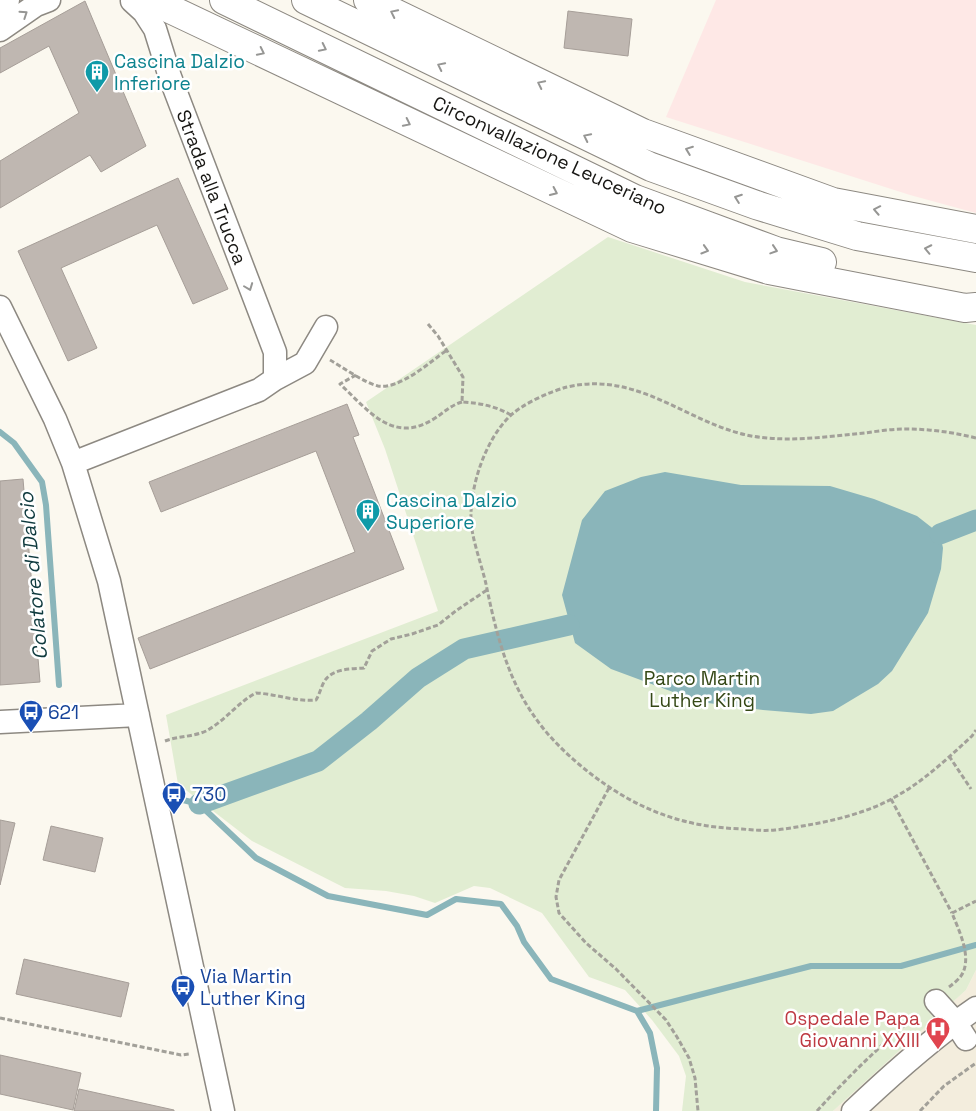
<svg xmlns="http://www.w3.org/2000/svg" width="976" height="1111" font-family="'Space Grotesk',sans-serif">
<rect width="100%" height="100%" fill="#fbf8ef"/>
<path fill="#fee8e6" d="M716,0h260v213l-66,-18 -244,-78z"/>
<path fill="#f3eddd" d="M976,970v141h-143l133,-121z"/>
<path fill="#e1edd2" d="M608,237l137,45 231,43v645l-10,20 -133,121h-151l4,-35 -7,-20 -27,-36 -27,-30 -36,-13 -47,-64 -52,-25 -16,-2 -39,17 -21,-7 -28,-5 -41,-3 -93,-47 -74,-57 -12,-69 272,-104 -53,-162 -19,-47z"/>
<path fill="#8ab5ba" d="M665,472l76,13 89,1 44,13 43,17 23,18 3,14 -2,21 -13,44 -36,58 -14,13 -45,27 -22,3 -48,-4 -63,-8 -89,-33 -36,-26 -13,-48 20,-75 23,-29 36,-14z"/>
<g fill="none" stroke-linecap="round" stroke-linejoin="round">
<path stroke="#8ab5ba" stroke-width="6" d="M0,432l14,11 28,39 4,23 13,180
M175,798l24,6 57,54 72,38 99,19 29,-16 45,5 16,22 7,16 27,37 86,32 13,22 7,35 -1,43
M637,1011l174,-45h90l75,-21"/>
<path stroke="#8ab5ba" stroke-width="21" d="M940,534l36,-14
M199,804l119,-43 51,-40 49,-43 46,-29 105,-24"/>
</g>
<path fill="#bfb7b1" stroke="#a69e98" d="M85,1l61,145 -45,26 -11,-17 -90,53v-47l79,-48 -30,-67 -49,27v-25z
M568,11l64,8 -4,37 -64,-8z
M178,178l50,111 -35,15 -36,-79 -96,43 36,80 -29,13 -50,-110z
M347,404l12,31 -6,2 51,132 -254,100 -12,-31 217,-86 -39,-101 -155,61 -12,-30z
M23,479l17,203 -40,3v-204z
M0,820l15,3 -15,62z
M51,826l52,12 -8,34 -52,-12z
M24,959l105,24 -8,34 -105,-23z
M0,1055l81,18 -8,37 -73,-16z
M79,1089l95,21v1h-100z"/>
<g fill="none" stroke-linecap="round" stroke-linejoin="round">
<defs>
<path id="minor" d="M132,1l12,11 11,17 15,48 105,275v27
M0,14l8,-14
M0,30l36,-25 13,-5
M0,307l55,112 18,44 36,118 114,530
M73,463l186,-73 16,-11 30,-16 21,-36
M0,722l138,-7
M936,1001l19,21 11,17
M853,1111c39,-37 79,-73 123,-103"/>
<path id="highway" d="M151,0l481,228 137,42 196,38 11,-1
M224,0l411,199 141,52 46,11
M306,0l345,167 105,38 101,31 119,22
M368,0l275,133 190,69 143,27"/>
</defs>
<use href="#minor" stroke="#8d8982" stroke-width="25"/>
<use href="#highway" stroke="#8d8982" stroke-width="30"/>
<path stroke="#a2a099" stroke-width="3" stroke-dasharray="5 2.5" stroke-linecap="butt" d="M428,324l10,12 25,41 -1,25c18,1 33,4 49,13
M330,360c14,8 33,22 48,26 21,4 52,-24 69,-36
M356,375l-16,9c27,25 52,60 92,36 12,-7 17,-14 30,-18
M976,438c-24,-6 -47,-9 -71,-9 -13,0 -27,2 -40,4 -32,3 -65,8 -98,5 -72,-5 -122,-69 -200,-51 -18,5 -45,17 -58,30 -24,24 -39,69 -38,103 0,16 11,46 15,64 9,44 20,91 46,129 15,23 37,44 59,61 47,36 92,53 151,55 11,1 22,2 33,1 11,-1 22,-3 33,-5 29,-5 61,-13 87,-28 29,-16 53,-39 77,-61l4,-6
M165,741c13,-5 28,-4 41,-10 19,-10 32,-29 50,-38 20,1 40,9 60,7 4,-6 6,-17 10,-21 9,-11 26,-10 38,-11l8,-17 19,-12 21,-5 26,-9 19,-15 30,-20
M949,756l22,33
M609,788l-50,92 -3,17 3,16 27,30 30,26 50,51 11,17 12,21 6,20 3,33
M891,799l61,114
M949,987c4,-3 9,-7 12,-11 12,-18 -2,-45 -9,-63l24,-12
M0,1018l181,37 8,-1
M817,1111c32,-35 66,-69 103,-98
M920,1111l24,-25 32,-23"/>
<use href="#minor" stroke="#fff" stroke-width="22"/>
<use href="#highway" stroke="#fff" stroke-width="28"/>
</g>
<defs><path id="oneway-chevron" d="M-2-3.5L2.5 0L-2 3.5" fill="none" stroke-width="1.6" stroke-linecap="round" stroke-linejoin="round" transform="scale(1.25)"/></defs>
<g stroke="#969694">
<use href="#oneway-chevron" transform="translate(394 13) rotate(-154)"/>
<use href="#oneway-chevron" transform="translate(24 14) rotate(-34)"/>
<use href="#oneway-chevron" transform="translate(323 48) rotate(26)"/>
<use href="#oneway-chevron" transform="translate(261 52) rotate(26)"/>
<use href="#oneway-chevron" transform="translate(441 66) rotate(-154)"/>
<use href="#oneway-chevron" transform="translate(541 84) rotate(-154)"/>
<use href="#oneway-chevron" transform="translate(407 123) rotate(26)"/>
<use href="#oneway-chevron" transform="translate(587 137) rotate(-154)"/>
<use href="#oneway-chevron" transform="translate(689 150) rotate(-159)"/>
<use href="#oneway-chevron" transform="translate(554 192) rotate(25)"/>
<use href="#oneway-chevron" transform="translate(738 198) rotate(-160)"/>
<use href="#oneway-chevron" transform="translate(877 210) rotate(-169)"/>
<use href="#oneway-chevron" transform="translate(928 249) rotate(-168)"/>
<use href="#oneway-chevron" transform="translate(705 250) rotate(17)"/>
<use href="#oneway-chevron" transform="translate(774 250) rotate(18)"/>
<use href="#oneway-chevron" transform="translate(249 287) rotate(69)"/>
</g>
<defs>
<symbol id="building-pin" viewBox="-11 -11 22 30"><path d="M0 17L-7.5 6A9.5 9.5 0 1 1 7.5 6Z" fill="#0f9aa8" stroke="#fff"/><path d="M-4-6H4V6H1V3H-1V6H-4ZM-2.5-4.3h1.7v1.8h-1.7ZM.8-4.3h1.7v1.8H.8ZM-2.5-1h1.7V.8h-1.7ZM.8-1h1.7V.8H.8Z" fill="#fff"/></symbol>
<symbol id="bus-pin" viewBox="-11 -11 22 30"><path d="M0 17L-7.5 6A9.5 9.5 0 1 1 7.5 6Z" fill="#1a4fb4" stroke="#fff"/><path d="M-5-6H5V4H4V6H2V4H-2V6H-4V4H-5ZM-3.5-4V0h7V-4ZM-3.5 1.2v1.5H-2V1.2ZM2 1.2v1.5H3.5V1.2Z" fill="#fff"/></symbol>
<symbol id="hospital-pin" viewBox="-11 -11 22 30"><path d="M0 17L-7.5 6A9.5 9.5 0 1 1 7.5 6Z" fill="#e0444e" stroke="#fff"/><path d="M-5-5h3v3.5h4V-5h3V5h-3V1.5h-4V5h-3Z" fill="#fff"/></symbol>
</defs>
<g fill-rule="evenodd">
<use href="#building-pin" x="83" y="58" width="28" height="38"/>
<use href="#building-pin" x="354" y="497" width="28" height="38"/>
<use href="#bus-pin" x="17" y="698" width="28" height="38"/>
<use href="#bus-pin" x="160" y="780" width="28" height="38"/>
<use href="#bus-pin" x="169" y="973" width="28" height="38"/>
<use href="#hospital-pin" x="924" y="1015" width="28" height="38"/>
</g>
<g text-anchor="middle" stroke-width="5" stroke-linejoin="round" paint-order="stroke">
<g font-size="19" fill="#0d838f" stroke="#fff" text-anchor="start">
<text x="114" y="68">Cascina Dalzio<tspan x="114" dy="22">Inferiore</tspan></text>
<text x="386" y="507">Cascina Dalzio<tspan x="386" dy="22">Superiore</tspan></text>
</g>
<g font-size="19" fill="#161512" stroke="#fff">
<text transform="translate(550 155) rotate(25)" y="7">Circonvallazione Leuceriano</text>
<text transform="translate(212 187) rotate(69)" y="7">Strada alla Trucca</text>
</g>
<g font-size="19" fill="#354816" stroke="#fff">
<text x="702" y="685">Parco Martin<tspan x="702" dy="22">Luther King</tspan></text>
</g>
<g font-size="19" fill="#164399" stroke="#fff" text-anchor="start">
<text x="48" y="719">621</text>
<text x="192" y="801">730</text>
<text x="200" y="983">Via Martin<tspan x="200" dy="22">Luther King</tspan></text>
</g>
<g font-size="19" fill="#be3a42" stroke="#fff" text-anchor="end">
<text x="920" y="1025">Ospedale Papa<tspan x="920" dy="22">Giovanni XXIII</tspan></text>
</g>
<g font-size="20" font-style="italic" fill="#0f3a3e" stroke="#fff">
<text transform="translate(33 576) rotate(-95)" y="7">Colatore di Dalcio</text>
</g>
</g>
</svg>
